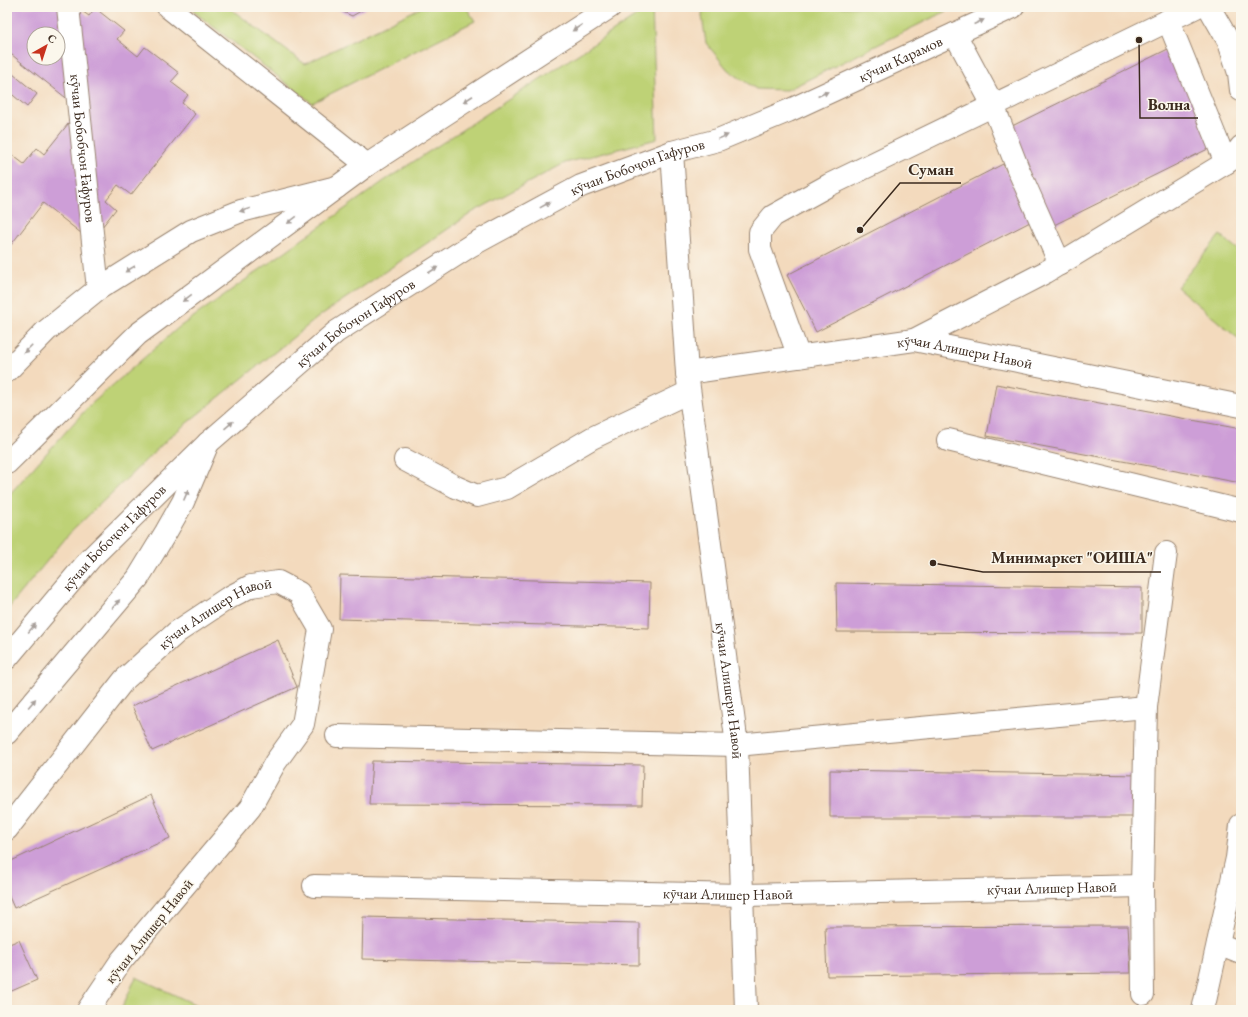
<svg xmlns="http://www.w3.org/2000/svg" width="1248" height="1017" font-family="'EB Garamond',serif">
<rect width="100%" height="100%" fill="#fbf7ec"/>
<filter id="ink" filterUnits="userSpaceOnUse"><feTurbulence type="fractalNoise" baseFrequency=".025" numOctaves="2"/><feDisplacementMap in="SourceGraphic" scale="8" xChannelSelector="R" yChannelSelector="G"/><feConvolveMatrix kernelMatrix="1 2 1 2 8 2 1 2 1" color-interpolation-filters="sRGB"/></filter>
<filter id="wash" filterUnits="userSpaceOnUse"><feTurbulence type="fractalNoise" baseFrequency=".012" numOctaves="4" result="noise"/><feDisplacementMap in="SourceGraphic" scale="16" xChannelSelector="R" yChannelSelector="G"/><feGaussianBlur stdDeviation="0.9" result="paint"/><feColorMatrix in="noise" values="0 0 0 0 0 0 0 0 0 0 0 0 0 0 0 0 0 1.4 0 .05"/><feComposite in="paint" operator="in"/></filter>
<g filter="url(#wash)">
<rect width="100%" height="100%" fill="#f3dabd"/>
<path fill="#bed276" stroke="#7c7e4a" d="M196,7h32l77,57 117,-57h44l9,14 -163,82 -119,-92z
M650,7h2l5,132 -92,24 -92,49 -152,103 -149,120 -103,99 -62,76v-113l82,-91 89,-78 206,-147z
M703,7h251l-167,83 -31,-1 -28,-19 -22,-27 -4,-27z
M1220,235l21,17v89l-64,-54z
M136,977l71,33h-86z"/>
<g id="blocks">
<path fill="#cd9ed7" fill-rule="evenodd" d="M7,7h69l13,9 6,-8 29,23 -7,8 21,17 7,-9 34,26 -8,9 17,13 -6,8 13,11 -64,81 -13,-10 -12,15 10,9 -25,32 -48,-38 -36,47v-99l17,13 13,-16 7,6 36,-45 -73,-58zM34,34h24v24h-24z
M290,7h28l-19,6z
M332,7h36l-16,9z
M1168,49l48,96 -162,80 -48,-96z
M7,69l30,25 -10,13 -20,-17z
M1003,164l29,57 -216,111 -29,-57z
M996,384l245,45v54l-254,-47z
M340,575l310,8 -1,45 -310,-9z
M836,583l306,5v45l-305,-1z
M278,640l19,47 -145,64 -20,-45z
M372,761l271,4 -1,40 -273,-1z
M830,770l311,5 -3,42h-308z
M151,795l19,43 -156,70 -7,-16v-29z
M363,917l276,6v42l-277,-6z
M1128,926l3,47 -304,3 -2,-49z
M19,940l18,40 -30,13v-48z"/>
</g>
</g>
<g filter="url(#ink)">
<use href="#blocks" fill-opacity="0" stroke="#97826e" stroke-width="1"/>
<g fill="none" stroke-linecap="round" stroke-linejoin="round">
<defs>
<g id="minor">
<path id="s1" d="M68,7l30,282"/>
<path d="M168,7l199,158"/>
<path d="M1209,7l20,35 10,31 2,17"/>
<path d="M1168,20l58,143"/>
<path d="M955,34l38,71 25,64 42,95"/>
<path id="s2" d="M672,152l15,221 50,372 9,265"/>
<path d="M914,340l132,-68 186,-113 9,-12"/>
<path d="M799,357l-39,-108v-17l13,-16 56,-31 367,-178"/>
<path d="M7,371l39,-40 52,-42 93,-58 50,-20 96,-24"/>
<path id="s3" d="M687,373l227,-33 327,66"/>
<path d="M948,440l293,71"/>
<path d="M405,460l51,27 21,9 30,-8 85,-50 97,-46"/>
<path d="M7,733l131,-155 28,-46 17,-30 25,-59"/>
<path d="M337,736l400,9 409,-38 20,-154"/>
<path id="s4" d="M7,829l117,-149 53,-48 51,-34 23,-12 27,-4 21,11 21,36 -17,95 -28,39 -25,45 -129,153 -33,49"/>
<path id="s5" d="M314,886l429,9 399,-9"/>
<path d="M1218,944l23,9"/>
<path d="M1143,994l-1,-108 4,-179"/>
<path d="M1203,1010l34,-152 4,-33"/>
</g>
<g id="major">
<path d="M7,463l131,-129 229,-169 243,-158"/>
<path id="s6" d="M7,658l83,-99 118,-116 128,-111 134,-86 111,-60 91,-34 46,-12 70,-29 225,-104"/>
</g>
</defs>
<use href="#minor" stroke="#97826e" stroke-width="24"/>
<use href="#major" stroke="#97826e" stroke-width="24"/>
<use href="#minor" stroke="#fff" stroke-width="22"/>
<use href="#major" stroke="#fff" stroke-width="22"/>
</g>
<defs><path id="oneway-solid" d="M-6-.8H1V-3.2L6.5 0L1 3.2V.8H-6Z"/></defs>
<g fill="#a79f9a">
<use href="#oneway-solid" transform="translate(979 22) rotate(-25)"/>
<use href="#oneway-solid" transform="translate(577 28) rotate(147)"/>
<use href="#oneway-solid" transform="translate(823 94) rotate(-25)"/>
<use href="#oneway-solid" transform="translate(468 99) rotate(147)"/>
<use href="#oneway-solid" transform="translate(723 137) rotate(-22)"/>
<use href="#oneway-solid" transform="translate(545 205) rotate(-29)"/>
<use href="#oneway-solid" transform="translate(245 210) rotate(164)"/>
<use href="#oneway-solid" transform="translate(292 220) rotate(143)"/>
<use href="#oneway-solid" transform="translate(130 269) rotate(148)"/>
<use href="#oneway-solid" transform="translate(433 270) rotate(-33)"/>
<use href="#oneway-solid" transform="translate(187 298) rotate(143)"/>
<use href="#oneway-solid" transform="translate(28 349) rotate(135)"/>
<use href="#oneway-solid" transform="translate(229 425) rotate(-41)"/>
<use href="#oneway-solid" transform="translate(186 495) rotate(-67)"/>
<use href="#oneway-solid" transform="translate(116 604) rotate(-49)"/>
<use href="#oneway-solid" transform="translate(32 628) rotate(-50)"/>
<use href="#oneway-solid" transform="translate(32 703) rotate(-50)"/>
</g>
</g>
<g text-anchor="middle" stroke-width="3" stroke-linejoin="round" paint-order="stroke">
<g font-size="15" fill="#3b2a1e" stroke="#fbf7ec">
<text dy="5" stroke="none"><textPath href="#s6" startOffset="1094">кӯчаи Карамов</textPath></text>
<text dy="5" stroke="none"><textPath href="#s1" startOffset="142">кӯчаи Бобобҷон Ғафуров</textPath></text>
<text dy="5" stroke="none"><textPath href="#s6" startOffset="809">кӯчаи Бобоҷон Гафуров</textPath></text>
<text dy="5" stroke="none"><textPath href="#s6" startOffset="485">кӯчаи Бобоҷон Гафуров</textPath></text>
<text dy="5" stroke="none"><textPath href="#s3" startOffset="281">кӯчаи Алишери Навоӣ</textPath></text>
<text dy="5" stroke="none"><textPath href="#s6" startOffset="161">кӯчаи Бобоҷон Гафуров</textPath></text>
<text dy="5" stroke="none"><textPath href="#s4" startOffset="304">кӯчаи Алишер Навоӣ</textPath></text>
<text dy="5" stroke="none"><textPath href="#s2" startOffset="542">кӯчаи Алишери Навоӣ</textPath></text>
<text dy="5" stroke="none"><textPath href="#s5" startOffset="738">кӯчаи Алишер Навоӣ</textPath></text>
<text dy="5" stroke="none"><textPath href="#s5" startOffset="414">кӯчаи Алишер Навоӣ</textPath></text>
<text transform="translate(149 931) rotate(-51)" y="5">кӯчаи Алишер Навоӣ</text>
</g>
</g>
<path fill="none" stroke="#3b2a1e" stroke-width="1.5" d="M1139 40L1140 118H1198M860 230L900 183H961M933 563L983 572H1161"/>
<g fill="#3b2a1e" stroke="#fbf7ec" stroke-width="1.5">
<circle cx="1139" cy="40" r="4"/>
<circle cx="860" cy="230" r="4"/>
<circle cx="933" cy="563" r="4"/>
</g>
<g font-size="16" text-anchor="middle" font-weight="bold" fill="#3b2a1e" stroke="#fbf7ec" stroke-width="3" stroke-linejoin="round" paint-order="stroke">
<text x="1169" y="110">Волна</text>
<text x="931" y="175">Суман</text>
<text x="1072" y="563">Минимаркет "ОИША"</text>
</g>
<rect width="1248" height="1017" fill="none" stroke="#fbf7ec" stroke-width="24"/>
<g transform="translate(46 46) rotate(39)"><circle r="19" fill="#fbf7ec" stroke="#aea59a"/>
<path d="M0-3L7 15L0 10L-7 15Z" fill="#c8321e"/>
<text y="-6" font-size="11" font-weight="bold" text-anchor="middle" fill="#3b2a1e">С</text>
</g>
</svg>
